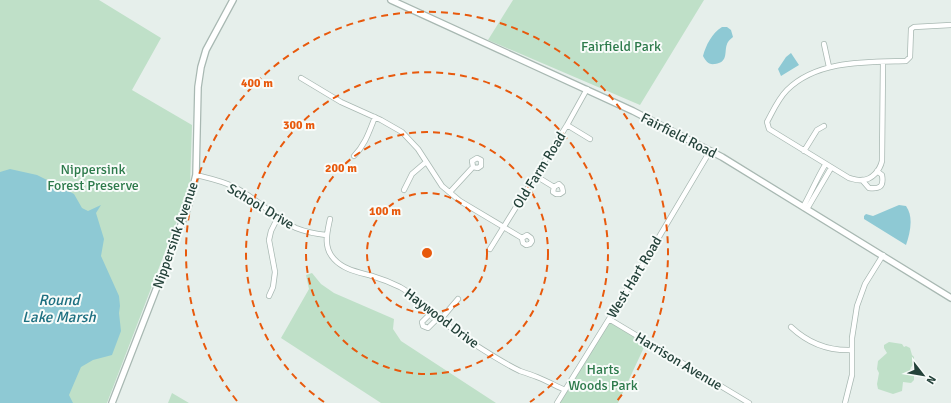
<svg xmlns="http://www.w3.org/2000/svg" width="951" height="403" font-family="Signika,sans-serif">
<rect width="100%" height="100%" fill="#e6efeb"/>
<path fill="#bfe0c8" d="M0,0h99l62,38 -29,52 60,35 -2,62 -83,216h-107z
M513,0h191l-64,105 -152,-65z
M312,273l9,11 13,9 60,26 -1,10 8,12 95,62h-115l-100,-65 28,-49 -3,-14z
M609,319l38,22 -29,62h-61z
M889,342l13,2 2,3 2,-1 4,2 2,7 2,2v7l-3,3 -1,3 4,4v6l-3,3 -8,-1 -1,9 -9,3 -15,-5 -1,-5 2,-11 -2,-4 1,-8 9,-8 -3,-5v-3z
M172,393l17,10h-21z"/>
<path fill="#8ec9d4" d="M722,27h5l4,3 2,7c-2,2 -4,3 -5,5 -5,8 2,20 -13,22 -7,1 -9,-3 -12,-8 3,-11 9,-23 19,-29z
M791,53l8,12 -18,11 -3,-7 8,-12z
M10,169l27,6 20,10 17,9 8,14 6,3 13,-6 -5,8 8,26 -3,17 18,40 1,10 -1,7 2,18 -9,24 -19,5 -12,7 -12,28 4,8h-73v-231z
M899,205l7,1c8,11 4,27 0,39l-42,-26v-3l2,-2 7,2z"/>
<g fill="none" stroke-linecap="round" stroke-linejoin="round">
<defs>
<path id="minor" d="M824,44l5,23
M883,62l-1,99c-2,9 -10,19 -20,19 -4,1 -9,-1 -13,-2l-80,-49 -2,-7c6,-11 11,-23 20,-32 30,-30 79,-28 119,-29l4,-4 1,-28 3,-2 37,-2
M301,78l40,24 40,18 21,12 16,17 24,37 18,15 62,37 1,5 3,2 4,-1 2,-3 -1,-3 -4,-3 -5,3
M567,125l23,14
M804,151l13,-21 7,-4
M354,156c11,-11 15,-24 21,-39
M196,175c12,3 27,6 38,12 23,11 40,31 62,41 10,4 20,6 30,7
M536,176l18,11 -1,5 3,2h4l3,-2 -1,-5 -3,-3 -5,3
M862,180l7,8c11,1 15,-1 13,-13l-5,-4
M404,190l8,-16 14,-12
M450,192l23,-25 5,1 3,-2v-6l-4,-2 -5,3 1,6
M803,207c8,-14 14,-29 22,-42
M807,209l24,-41
M330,219c-3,14 -7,28 4,40 10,11 24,13 38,17 10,3 20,7 28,11 23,13 39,33 60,48 19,12 39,26 60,36 6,2 12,4 17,6 10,4 19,9 28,13
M490,249l77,-124 20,-36
M269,296l4,-9 2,-15 -6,-32 2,-9 7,-14
M433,311l-11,11 1,4 5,2 11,-11
M441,319l17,-20
M609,319l140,84
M791,327c17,16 38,24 61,23
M557,403l83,-134 70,-118
M845,403l7,-28v-37l5,-32 8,-22 18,-29"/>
<path id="tertiary" d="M391,0l242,111 89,46 229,141
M112,403l76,-196 8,-32 2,-88 3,-20 5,-17 27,-50"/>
</defs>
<use href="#minor" stroke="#a8b8b2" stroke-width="6"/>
<use href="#tertiary" stroke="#a8b8b2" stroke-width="8"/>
<use href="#minor" stroke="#fff" stroke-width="4.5"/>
<use href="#tertiary" stroke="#fff" stroke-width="5.5"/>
</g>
<g fill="none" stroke="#e8590c" stroke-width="2" stroke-dasharray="7 5">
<circle cx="427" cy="253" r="60"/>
<circle cx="427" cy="253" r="121"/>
<path d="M324 402A181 181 0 1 1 530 402"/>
<path d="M237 401A241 241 0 1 1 617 401"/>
</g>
<g text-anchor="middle" stroke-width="4" stroke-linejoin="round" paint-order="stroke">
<g font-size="14" fill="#2d7a4b" stroke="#f7fbf9">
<text x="621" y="51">Fairfield Park</text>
<text x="93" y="174">Nippersink<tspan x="93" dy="16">Forest Preserve</tspan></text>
<text x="603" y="374">Harts<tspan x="603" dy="16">Woods Park</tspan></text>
</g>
<g font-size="14" fill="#24423a" stroke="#f7fbf9">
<text transform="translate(679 135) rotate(27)" y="5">Fairfield Road</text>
<text transform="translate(539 170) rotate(-58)" y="5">Old Farm Road</text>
<text transform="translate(261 206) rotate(31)" y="5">School Drive</text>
<text transform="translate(175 235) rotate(-71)" y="5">Nippersink Avenue</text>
<text transform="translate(634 277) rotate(-59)" y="5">West Hart Road</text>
<text transform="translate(442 318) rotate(37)" y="5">Haywood Drive</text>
<text transform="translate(679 361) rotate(31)" y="5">Harrison Avenue</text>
</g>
<g font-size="15" font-style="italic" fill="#1c6f80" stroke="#f7fbf9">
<text x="59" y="305">Round<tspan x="59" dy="17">Lake Marsh</tspan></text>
</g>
</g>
<circle cx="427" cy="253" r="6" fill="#e8590c" stroke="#f7fbf9" stroke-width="2"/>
<g font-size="12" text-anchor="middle" font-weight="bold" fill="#e8590c" stroke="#f7fbf9" stroke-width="4" stroke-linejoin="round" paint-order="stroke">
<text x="257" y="87">400 m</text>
<text x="299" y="129">300 m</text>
<text x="341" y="172">200 m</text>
<text x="385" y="215">100 m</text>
</g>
<g transform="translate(923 375) rotate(121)" stroke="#f7fbf9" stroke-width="3" paint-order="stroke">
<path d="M0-3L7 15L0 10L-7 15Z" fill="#24423a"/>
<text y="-6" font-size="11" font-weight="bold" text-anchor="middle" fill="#24423a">N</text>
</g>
</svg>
